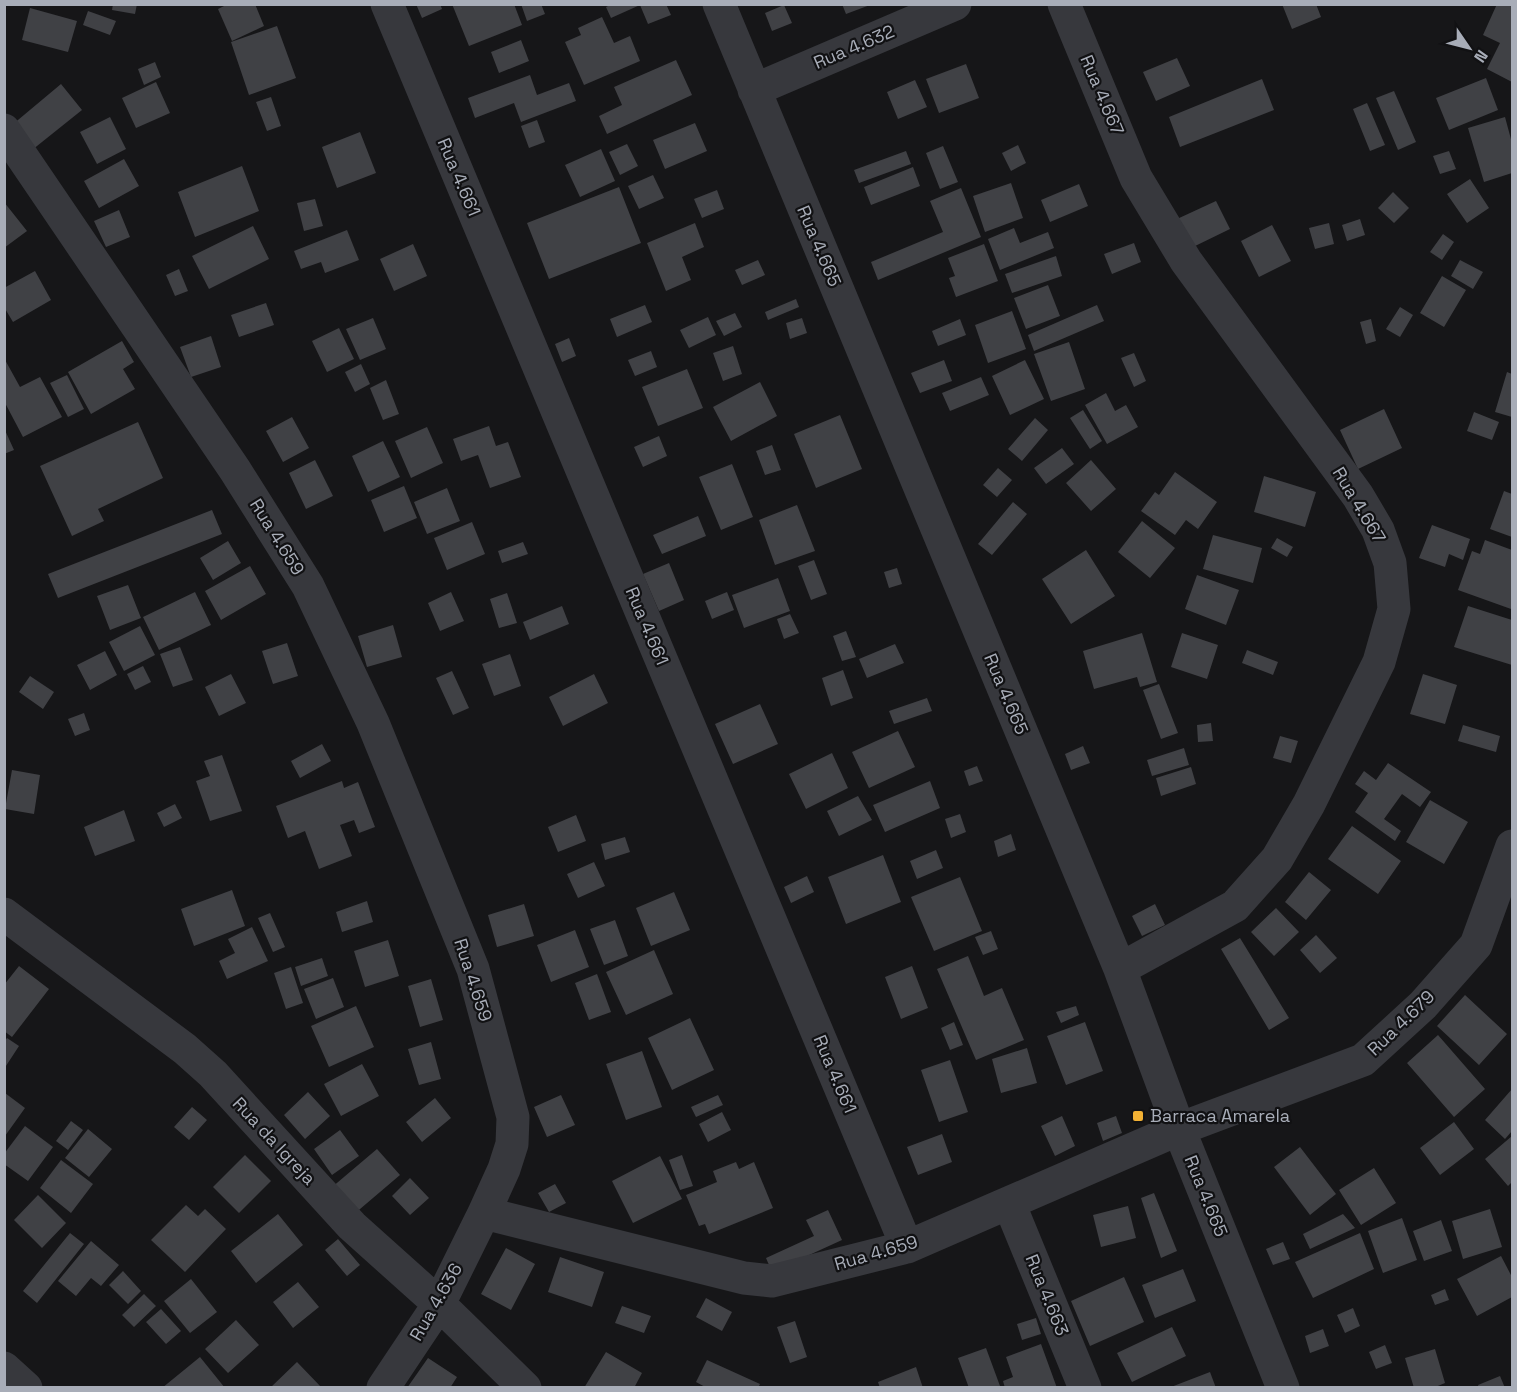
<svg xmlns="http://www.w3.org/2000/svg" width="1517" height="1392" font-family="'Space Grotesk',sans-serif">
<rect width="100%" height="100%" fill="#161618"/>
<path fill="#404145" d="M113,4h24l-2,10 -23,-4z
M228,4h27l9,22 -32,15 -14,-32z
M416,4h24l2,5 -20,9z
M452,4h62l8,21 -53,21z
M521,4h20l4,10 -18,7z
M612,4h54l5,11 -23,9 -8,-19 -29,13 -5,-11z
M842,4h28v1l-24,9z
M1282,4h34l5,13 -29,12z
M1497,4h15v78l-25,-13 13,-26 -17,-8z
M784,5l8,18 -20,8 -7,-18z
M30,8l47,13 -9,31 -46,-12z
M88,11l28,10 -6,14 -27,-10z
M602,17l12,26 16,-7 10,25 -56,24 -19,-43 16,-7 -3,-7z
M277,26l19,52 -47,17 -18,-53z
M521,40l8,21 -30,12 -8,-21z
M1177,58l13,28 -34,15 -13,-29z
M676,60l16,35 -85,39 -8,-18 23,-11 -8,-18z
M155,62l6,15 -17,8 -6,-16z
M966,64l13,34 -40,15 -13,-34z
M530,75l7,20 32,-12 7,18 -55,21 -7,-19 -39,15 -7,-20z
M1486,78l12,32 -49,20 -13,-32z
M1262,79l12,31 -94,37 -11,-30z
M915,80l12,27 -29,12 -11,-27z
M156,82l14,31 -34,15 -14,-30z
M61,84l21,26 -50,40 -20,-25z
M1394,91l22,51 -18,8 -22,-52z
M271,97l10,29 -14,5 -11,-29z
M1367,103l18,42 -15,6 -17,-42z
M110,117l16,32 -29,15 -17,-32z
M1505,117l7,26v30l-28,9 -16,-54z
M537,120l8,22 -16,6 -8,-22z
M695,123l12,28 -42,18 -12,-29z
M360,132l16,41 -39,15 -15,-41z
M627,144l11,22 -18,9 -11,-23z
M1018,145l8,18 -15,8 -9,-18z
M943,146l15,36 -18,7 -14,-36z
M601,149l14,32 -35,16 -15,-32z
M906,151l5,13 -52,19 -5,-13z
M1449,151l7,18 -16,5 -7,-18z
M124,159l15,27 -40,22 -15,-27z
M242,166l17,45 -64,26 -17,-45z
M913,167l7,19 -49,19 -7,-18z
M653,175l11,23 -25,11 -11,-23z
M1470,179l19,29 -22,15 -20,-29z
M1011,183l12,35 -38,14 -12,-36z
M1079,184l9,22 -38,16 -9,-22z
M619,187l22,56 -92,36 -22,-56z
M961,188l20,49 -103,43 -7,-18 72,-30 -13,-31z
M717,190l7,19 -22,9 -8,-19z
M1393,192l16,16 -15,15 -16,-15z
M315,199l8,27 -19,5 -7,-28z
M1216,201l14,28 -39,19 -14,-29z
M4,202l23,29 -23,17z
M119,210l11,27 -24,10 -12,-26z
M1360,219l5,16 -18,6 -5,-16z
M695,223l9,24 -22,10 9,23 -25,11 -19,-48z
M1329,223l5,21 -19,5 -6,-21z
M1272,225l19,36 -32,16 -18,-36z
M253,226l16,33 -60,30 -17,-33z
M1014,228l6,15 28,-11 6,16 -54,22 -12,-31z
M347,230l12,30 -34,13 -4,-11 -20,7 -7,-18z
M1443,234l11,8 -12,18 -12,-8z
M1134,243l7,19 -29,12 -8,-20z
M413,244l14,32 -33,15 -14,-32z
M984,244l14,37 -42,16 -7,-19 6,-2 -7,-18z
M1056,256l6,20 -50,17 -7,-19z
M758,260l7,15 -23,10 -7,-15z
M1460,260l23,12 -10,17 -22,-13z
M179,269l9,22 -13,5 -9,-21z
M35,271l16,29 -38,22 -9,-15v-19z
M1442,276l24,14 -22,37 -24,-14z
M1048,285l12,31 -34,13 -12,-31z
M796,299l3,8 -31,13 -3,-8z
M266,303l8,22 -35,12 -8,-22z
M645,305l7,17 -35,15 -7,-18z
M1097,305l7,16 -70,30 -6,-16z
M1400,307l13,8 -13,22 -14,-8z
M1012,311l14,38 -38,14 -13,-38z
M735,313l7,14 -18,9 -8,-15z
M708,317l8,18 -27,13 -9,-18z
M373,318l13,31 -26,11 -14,-31z
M802,318l5,15 -17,6 -4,-16z
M960,319l6,16 -28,11 -6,-15z
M1371,319l5,22 -10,3 -6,-22z
M339,328l15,31 -27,13 -15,-31z
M211,336l10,31 -30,10 -11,-30z
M569,338l7,18 -14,6 -7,-18z
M122,341l12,21 -11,7 12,20 -44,25 -23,-42z
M1069,342l16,47 -34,12 -17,-47z
M733,346l9,28 -19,7 -10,-28z
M651,351l6,16 -22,9 -7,-16z
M1134,353l12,28 -12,6 -13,-29z
M4,358l16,29 20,-10 22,40 -39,20 -19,-36z
M944,360l8,21 -32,12 -9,-20z
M1025,360l19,39 -34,16 -18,-39z
M361,364l9,20 -15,8 -10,-20z
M687,369l16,39 -45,18 -16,-39z
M1507,372l5,2v43l-17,-5z
M67,375l17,34 -16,8 -18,-34z
M981,377l8,18 -39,16 -8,-18z
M386,380l13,34 -16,6 -13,-32z
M760,382l17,34 -46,25 -18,-34z
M1106,393l9,18 11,-6 12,22 -31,17 -22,-39z
M1384,409l18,39 -44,21 -18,-39z
M1083,410l19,31 -12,8 -20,-31z
M1474,412l25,10 -7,18 -25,-9z
M840,415l22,54 -46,19 -22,-54z
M292,417l17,31 -26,14 -17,-31z
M1035,418l13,12 -26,31 -14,-12z
M138,422l25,56 -65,31 6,12 -32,15 -32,-70z
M489,426l7,20 12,-4 13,35 -31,11 -12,-33 -17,6 -8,-22z
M427,427l16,36 -32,15 -16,-37z
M4,428l10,22 -10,4z
M659,436l8,20 -24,11 -9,-20z
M383,441l17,36 -32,15 -16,-36z
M772,445l9,25 -16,5 -9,-24z
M1062,448l12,16 -28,20 -12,-16z
M315,460l18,36 -27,13 -17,-36z
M1091,460l25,29 -25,22 -25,-28z
M732,464l21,53 -32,13 -22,-53z
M998,468l14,12 -15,17 -14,-12z
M1175,472l42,30 -19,27 -12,-9 -11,15 -34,-24 14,-19 4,3z
M1264,476l52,16 -11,35 -51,-15z
M404,486l13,32 -33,14 -13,-32z
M447,488l13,33 -33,13 -13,-32z
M1504,491l8,3v43l-22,-8z
M1013,502l14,12 -35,41 -14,-11z
M797,505l18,46 -40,14 -16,-45z
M212,510l10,24 -164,64 -10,-24z
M698,516l8,20 -44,18 -9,-19z
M1142,521l33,27 -25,30 -32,-26z
M472,522l13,32 -38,16 -13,-32z
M1432,525l38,14 -7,21 -14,-6 -4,13 -26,-9z
M1213,535l49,13 -9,35 -50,-14z
M1277,538l16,9 -6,10 -16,-9z
M1485,540l27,10 -1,59 -53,-19 14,-39 8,3z
M228,541l13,22 -28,17 -13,-22z
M523,542l5,12 -26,9 -4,-12z
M1086,550l29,46 -44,28 -29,-45z
M814,560l13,34 -16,6 -13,-34z
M669,563l15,37 -25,11 -16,-37z
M250,566l16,28 -45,26 -16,-29z
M897,568l5,16 -13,4 -5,-16z
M1197,575l42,15 -13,35 -41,-16z
M778,578l12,33 -46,17 -12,-33z
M128,585l13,33 -31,12 -13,-34z
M195,592l16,33 -52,25 -16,-33z
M451,592l13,29 -24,10 -12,-28z
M727,592l7,18 -22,9 -7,-18z
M507,593l10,30 -18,5 -9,-29z
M562,606l7,18 -39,16 -7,-18z
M1468,606l44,14v45l-58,-18z
M790,614l9,19 -15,6 -7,-20z
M393,625l9,32 -35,10 -9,-31z
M140,626l15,29 -31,16 -15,-29z
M846,631l10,26 -14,4 -9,-25z
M1142,633l15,49 -17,5 -3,-10 -43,12 -11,-38z
M1182,633l36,12 -11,34 -36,-12z
M287,643l11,33 -25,8 -11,-33z
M895,644l9,19 -37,15 -8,-19z
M180,647l13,33 -20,7 -13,-33z
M1247,650l31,12 -5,13 -31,-12z
M105,651l12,24 -27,15 -13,-25z
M510,654l11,32 -27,10 -12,-32z
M143,666l8,16 -16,8 -8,-16z
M843,670l10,28 -22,8 -9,-28z
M452,671l17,37 -16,7 -17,-37z
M231,674l15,29 -27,13 -14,-29z
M594,674l14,29 -45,23 -14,-29z
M1423,674l34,11 -12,39 -35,-10z
M30,676l24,16 -11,17 -24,-17z
M1159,684l19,49 -17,6 -18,-49z
M927,698l5,13 -38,13 -5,-13z
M760,704l18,40 -45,20 -18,-40z
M84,713l6,17 -15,6 -7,-17z
M1211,723l2,18 -15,1 -1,-17z
M1463,725l37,11 -4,16 -38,-11z
M898,731l17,36 -46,21 -17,-36z
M1280,736l18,5 -7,22 -18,-5z
M322,744l9,17 -31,17 -9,-17z
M1083,746l7,17 -19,7 -6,-16z
M1184,748l5,17 -37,11 -5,-16z
M832,753l16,35 -42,21 -17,-35z
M222,755l20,56 -32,10 -14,-40 14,-5 -6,-15z
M1388,763l43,29 -11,15 -18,-13 -18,25 17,12 -6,10 -40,-29 13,-19 -13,-9 9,-13 12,9z
M977,766l6,15 -14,5 -5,-15z
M1191,767l5,17 -35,12 -5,-18z
M12,770l28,5 -6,39 -29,-5z
M342,781l2,7 14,-6 17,45 -16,6 -5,-13 -14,5 12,31 -33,13 -14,-38 -17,7 -12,-32z
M930,781l10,27 -55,24 -12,-27z
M858,796l14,24 -33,16 -12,-25z
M1430,800l38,22 -24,42 -38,-22z
M175,804l7,14 -18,9 -7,-14z
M124,810l11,31 -40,15 -11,-29z
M960,814l6,18 -15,6 -6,-19z
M576,815l10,26 -28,11 -10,-25z
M1352,826l49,35 -23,33 -50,-35z
M1011,834l5,16 -18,7 -4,-16z
M625,837l5,15 -25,8 -4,-16z
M936,850l7,18 -26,11 -7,-18z
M883,855l18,47 -55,22 -18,-47z
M594,862l11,24 -27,12 -11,-24z
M1309,872l22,18 -25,30 -21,-18z
M807,876l7,16 -23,11 -7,-16z
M960,877l22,54 -48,20 -23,-54z
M232,890l13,36 -51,20 -13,-37z
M674,892l16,38 -39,16 -15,-38z
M367,901l6,21 -31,10 -6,-20z
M524,904l10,32 -37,11 -9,-32z
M1155,904l10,21 -23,11 -10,-20z
M1276,908l23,24 -25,24 -23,-24z
M270,913l15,34 -12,5 -15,-34z
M615,920l13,36 -24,9 -14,-36z
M252,927l16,34 -41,18 -8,-18 16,-8 -7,-14z
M575,930l14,37 -38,15 -14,-37z
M991,931l7,18 -15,6 -8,-18z
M1316,935l21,23 -17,15 -20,-23z
M1240,938l49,80 -20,12 -48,-81z
M388,940l11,36 -34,11 -11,-36z
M654,950l19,44 -47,21 -20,-43z
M968,956l16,40 18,-8 22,52 -48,20 -39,-91z
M322,958l6,18 -27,10 -6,-19z
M19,966l30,23 -37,48 -8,-6v-46z
M912,966l16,42 -27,11 -16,-42z
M291,967l12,36 -17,6 -12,-36z
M597,974l14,38 -22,8 -14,-37z
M333,978l11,29 -28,12 -12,-30z
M431,979l12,41 -23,7 -12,-41z
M1465,995l42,39 -28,31 -42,-39z
M356,1006l18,41 -45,20 -18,-41z
M1076,1006l3,9 -18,8 -5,-11z
M690,1018l24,52 -42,20 -24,-52z
M954,1022l9,23 -13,5 -9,-22z
M1085,1022l18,49 -37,14 -19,-49z
M1438,1035l47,54 -31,28 -47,-54z
M7,1038l12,8 -15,23v-27z
M431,1042l10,37 -22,6 -11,-36z
M1027,1048l10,35 -36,10 -9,-34z
M642,1051l20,56 -36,13 -20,-56z
M950,1060l18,52 -29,10 -18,-52z
M362,1064l17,32 -38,20 -17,-32z
M1512,1089v42l-7,8 -20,-19z
M308,1092l22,24 -25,23 -21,-24z
M5,1093l20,15 -20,28z
M561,1095l14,30 -28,12 -13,-30z
M718,1095l5,10 -27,12 -5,-10z
M435,1098l16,20 -29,24 -16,-20z
M192,1107l15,13 -18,20 -15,-13z
M722,1112l9,18 -23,12 -9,-18z
M1062,1116l13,30 -20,10 -14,-30z
M1116,1116l6,17 -19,8 -6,-18z
M71,1121l12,9 -15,20 -12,-9z
M1454,1122l20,27 -34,26 -20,-27z
M25,1126l28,21 -25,34 -24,-17v-10z
M88,1129l24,20 -23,28 -24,-19z
M340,1130l19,26 -27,19 -18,-26z
M942,1134l10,28 -34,13 -11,-28z
M1512,1136v46l-4,4 -23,-27z
M1300,1147l36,47 -26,21 -36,-48z
M377,1149l23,26 -47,40 -22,-27z
M245,1155l26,26 -32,32 -26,-26z
M682,1155l11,31 -13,4 -11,-30z
M660,1156l22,43 -49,24 -21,-42z
M61,1160l32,24 -22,29 -31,-25z
M736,1162l3,7 15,-7 19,46 -64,26 -4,-10 -6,2 -13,-31 31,-13 -4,-11z
M1374,1168l22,35 -35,22 -22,-35z
M410,1178l19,20 -19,17 -18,-19z
M555,1184l11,19 -17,9 -11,-19z
M1154,1193l23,58 -16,7 -20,-60z
M38,1195l28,28 -24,25 -28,-28z
M186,1205l12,11 7,-7 21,20 -41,43 -34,-32z
M1128,1206l8,32 -35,9 -8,-32z
M1490,1209l12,38 -39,12 -11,-38z
M828,1210l14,30 -70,32 -6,-14 48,-22 -8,-16z
M278,1214l25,31 -47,38 -25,-32z
M1343,1214l12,14 -45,21 -7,-15z
M1402,1218l15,42 -34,13 -15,-42z
M1441,1220l11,31 -28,10 -11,-30z
M70,1233l14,11 -47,59 -14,-12z
M1360,1233l14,36 -61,29 -18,-36z
M338,1239l22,26 -13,11 -22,-26z
M91,1241l28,24 -18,21 -10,-8 -15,18 -18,-15z
M1283,1242l7,17 -17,6 -7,-16z
M506,1248l29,16 -24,46 -30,-16z
M1501,1256l11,21v20l-35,19 -20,-37z
M560,1257l44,15 -12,35 -44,-15z
M1183,1269l13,32 -41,17 -13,-33z
M123,1271l18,20 -13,13 -19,-19z
M1124,1277l20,45 -54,24 -19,-45z
M191,1279l26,33 -27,21 -26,-32z
M298,1282l21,25 -26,21 -20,-26z
M1445,1289l4,11 -14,5 -4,-10z
M144,1294l12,12 -22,21 -12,-12z
M706,1298l26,14 -10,19 -26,-14z
M622,1306l29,10 -7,17 -29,-10z
M1353,1308l7,18 -15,7 -8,-18z
M161,1309l20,22 -15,13 -20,-22z
M1036,1318l5,16 -19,6 -5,-16z
M236,1320l23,25 -31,28 -23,-24z
M795,1321l12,36 -17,6 -13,-36z
M1172,1327l14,29 -54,26 -15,-29z
M1323,1329l6,17 -19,7 -5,-17z
M1041,1344l16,44h-52l-2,-7 10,-4 -7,-20z
M1385,1345l7,18 -16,6 -7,-17z
M986,1348l14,38 -5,2h-26l-11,-30z
M1435,1349l10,34 -12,5h-19l-9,-30z
M606,1352l36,21 -8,15h-50z
M200,1357l25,31h-63z
M428,1358l29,19 -7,11h-43z
M707,1360l53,24 -2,4h-51l-11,-6z
M297,1362l25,26h-52z
M916,1367l7,21h-43l-2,-6z
M1210,1372l6,16h-45v-1z
M1500,1376l5,12h-26l-1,-3z"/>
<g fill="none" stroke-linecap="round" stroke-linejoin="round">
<path stroke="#37383d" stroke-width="33" d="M387,4l520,1243
M719,4l401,965 59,160 104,259
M1064,4l72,174 50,83 172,235 20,34 12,33 4,46 -15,53 -70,142 -32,55 -42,47 -115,63
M754,90l201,-86
M4,130l231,340 73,116 65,137 100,246 40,148 -1,27 -8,25 -20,44 260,65 28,3 135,-34 272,-118 184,-69 60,-55 53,-60 36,-99
M4,914l181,135 28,25 139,152 87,78 86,84
M1009,1203l76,185
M4,1368l22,20
M383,1388l56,-84 45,-91"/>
</g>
<rect fill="#f2b134" stroke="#111113" stroke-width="2" x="1132" y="1110" width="12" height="12" rx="3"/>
<g text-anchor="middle" stroke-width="4.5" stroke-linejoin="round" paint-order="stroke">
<g font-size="18" fill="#a8adb8" stroke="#111113">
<text transform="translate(854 47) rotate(-23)" y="6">Rua 4.632</text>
<text transform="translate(1102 95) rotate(67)" y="6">Rua 4.667</text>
<text transform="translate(459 177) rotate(67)" y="6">Rua 4.661</text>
<text transform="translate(819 246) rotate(67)" y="6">Rua 4.665</text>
<text transform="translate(1359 505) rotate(59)" y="6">Rua 4.667</text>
<text transform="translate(277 537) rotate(58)" y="6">Rua 4.659</text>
<text transform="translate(647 626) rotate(67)" y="6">Rua 4.661</text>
<text transform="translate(1006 694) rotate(67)" y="6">Rua 4.665</text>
<text transform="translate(473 980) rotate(72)" y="6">Rua 4.659</text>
<text transform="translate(1401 1023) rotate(-44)" y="6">Rua 4.679</text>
<text transform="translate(835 1074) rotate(67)" y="6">Rua 4.661</text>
<text transform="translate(274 1141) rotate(47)" y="6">Rua da Igreja</text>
<text transform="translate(1206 1196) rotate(68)" y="6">Rua 4.665</text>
<text transform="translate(876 1253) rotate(-16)" y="6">Rua 4.659</text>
<text transform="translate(1047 1295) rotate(68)" y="6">Rua 4.663</text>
<text transform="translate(436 1302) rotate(-60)" y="6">Rua 4.636</text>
</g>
<g font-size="18" fill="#a8adb8" stroke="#111113" text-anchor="start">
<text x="1150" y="1122">Barraca Amarela</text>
</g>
</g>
<rect width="1517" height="1392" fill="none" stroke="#a8adb8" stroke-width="12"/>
<g transform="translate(1469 48) rotate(125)" stroke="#111113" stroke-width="4.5" paint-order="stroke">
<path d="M0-4.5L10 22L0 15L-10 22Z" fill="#a8adb8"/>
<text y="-9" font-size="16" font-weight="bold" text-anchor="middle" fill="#a8adb8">N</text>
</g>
</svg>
